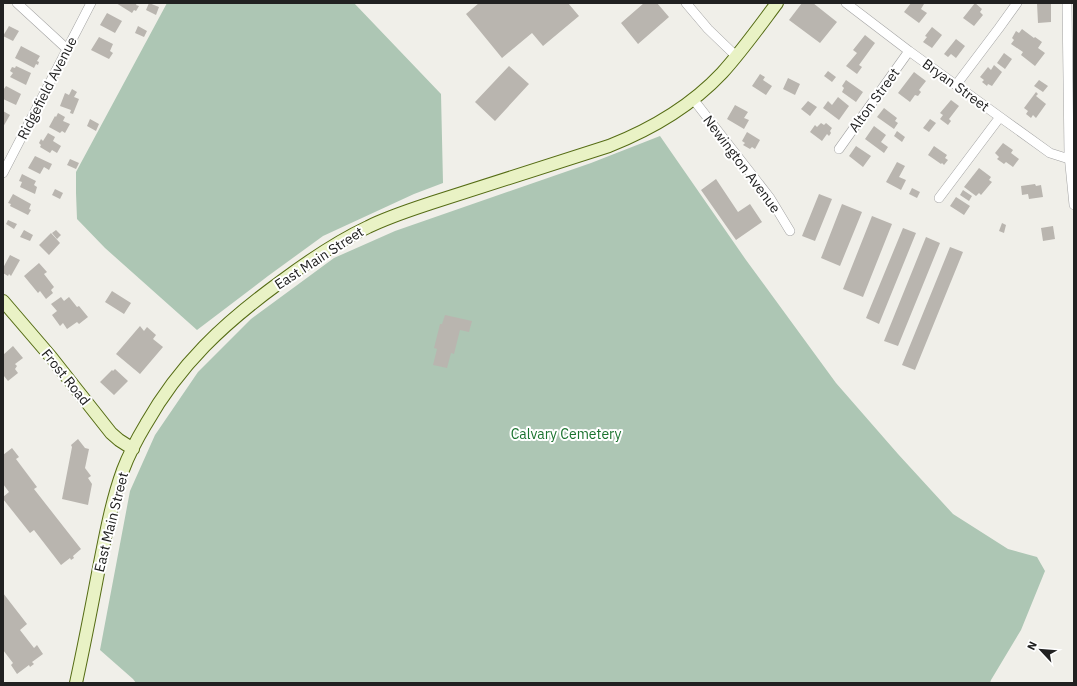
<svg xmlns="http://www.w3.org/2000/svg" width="1077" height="686" font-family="'IBM Plex Sans',sans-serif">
<rect width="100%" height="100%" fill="#f0efe9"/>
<path fill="#adc6b4" d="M167,3h187l87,91 2,89 -29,11 -91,42 -55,40 -71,54 -92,-82 -28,-29 -1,-26v-21z
M660,136l86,124 90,123 62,71 55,60 55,35 29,8 8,14 -24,59 -30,50 -1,3h-854l-3,-4 -33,-29 30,-159 25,-56 43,-63 53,-53 83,-61 61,-27 196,-68z"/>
<path fill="#b9b5af" d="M116,3h21l-1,2 3,1 -3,5 -2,-1 -2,3z
M149,3l10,4 -3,8 -10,-5z
M479,3h89l11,13 -36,30 -11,-13 -30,25 -36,-44z
M644,3h13l12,14 -31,27 -17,-21z
M802,3h11l24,19 -17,21 -31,-23z
M911,3h11l2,1 -3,5 6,4 -8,10 -15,-11z
M975,3l7,6 -2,3 3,3 -9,11 -11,-8z
M1037,3h14v19l-13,1z
M107,13l15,8 -7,12 -15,-8z
M9,26l10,5 -6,10 -10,-5z
M138,26l9,5 -3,6 -9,-4z
M932,27l10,8 -10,13 -9,-6 4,-5 -2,-1z
M1022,29l12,9 1,-1 7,5 -4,6 7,5 -10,13 -14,-11 2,-3 -12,-8 3,-4 -2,-2 4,-7 3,2z
M865,35l10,8 -16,22 3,2 -5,7 -11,-8 11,-13 -4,-3z
M99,37l14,7 -3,7 3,2 -4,6 -18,-9z
M956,39l9,7 -9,12 -5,-4 -3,3 -4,-3z
M21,46l19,10 -3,5 2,1 -1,3 -2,-1 -2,4 -19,-10z
M1004,53l8,6 -7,10 -8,-6z
M994,65l8,7 -10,14 -4,-2 -1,2 -5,-4 2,-2 -4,-3 8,-10 3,3z
M16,66l15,7 -5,12 -16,-8 3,-4 -3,-2 2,-4 3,1z
M509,66l20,18 -34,37 -20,-19z
M828,71l8,6 -4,5 -8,-6z
M914,72l12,9 -7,9 2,2 -3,4 -3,-1 -5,7 -12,-9z
M760,74l5,3 -2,3 9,6 -6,9 -14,-9z
M788,78l12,6 -5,11 -12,-6z
M846,80l17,12 -7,10 -14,-10 2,-4 -2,-2z
M1039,80l9,6 -5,6 -9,-6z
M6,86l15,8 -5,11 -13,-6v-10h1z
M72,89l5,3 -3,5 5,2 -6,15 -3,-1 1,-3 -11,-4 5,-13 4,2z
M1036,92l2,2 -2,2 10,8 -10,14 -3,-3 -2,3 -5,-4 2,-3 -4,-3z
M838,97l11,9 -10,14 -16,-12 5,-7 4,4z
M951,100l8,6 -10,13 2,2 -3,4 -8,-6 3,-4 -3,-2z
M808,101l9,6 -7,9 -9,-7z
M735,105l13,7 -4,6 5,2 -5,9 -17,-10z
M884,108l13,10 -2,3 3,2 -4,6 -17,-12z
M3,111l7,4 -7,12z
M58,113l7,4 -2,4 7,3 -5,9 -3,-2 -2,2 -11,-6 6,-11 1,1z
M90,119l9,5 -3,7 -9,-5z
M930,119l6,4 -7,9 -6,-4z
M821,123l3,2 2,-2 6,5 -2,3 1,2 -2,3 -2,-2 -5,7 -12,-9 5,-7 2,2z
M874,126l12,9 -5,7 7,5 -4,6 -19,-14z
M897,131l8,6 -3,5 -8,-6z
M747,132l13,8 -5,9 -3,-2 -2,2 -7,-4 2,-2 -3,-2z
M48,133l7,4 -2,4 8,5 -4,7 -5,-3 -2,3 -10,-6 1,-2 -2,-2 2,-4 2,2z
M1003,143l10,7 -2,3 8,6 -6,8 -7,-5 -2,2 -7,-5 2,-2 -4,-4z
M856,146l15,10 -8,11 -14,-11z
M934,146l13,9 -2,3 3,2 -4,5 -2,-2 -1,1 -13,-9z
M35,156l17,8 -3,6 -5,-3 -4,7 -12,-6z
M70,159l9,4 -3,6 -9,-4z
M897,162l8,4 -6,11 7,3 -5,10 -15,-8z
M979,168l12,9 -2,3 3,2 -11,13 -2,-2 -3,3 -12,-9z
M22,174l14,7 -2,4 3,2 -2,7 -15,-7 2,-5 -3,-1z
M716,179l22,33 12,-8 12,18 -26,18 -35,-50z
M1035,184l1,2 5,-1 2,12 -14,2 -1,-5 -6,1 -1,-9z
M912,188l8,4 -3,6 -8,-4z
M55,189l8,4 -3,6 -8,-4z
M963,190l9,6 -3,5 -9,-6z
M13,194l18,10 -2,5 2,1 -3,5 -18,-9 1,-2 -3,-1z
M819,194l13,5 -17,42 -13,-5z
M956,197l14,9 -6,9 -14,-9z
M842,204l20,8 -22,54 -19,-8z
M872,216l20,8 -29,73 -20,-8z
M8,220l9,4 -3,5 -8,-5z
M1002,223l4,2 -2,8 -5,-2z
M1053,226l2,13 -12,2 -2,-13z
M903,228l13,5 -37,91 -13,-6z
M24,230l9,5 -3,6 -10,-4z
M56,230l5,5 -4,4 -5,-6z
M51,233l9,10 -11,12 -10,-10z
M926,237l14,6 -42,103 -14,-5z
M950,247l13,5 -48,118 -13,-5z
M10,255l10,5 -9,16 -2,-2 -1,2 -5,-3v-5z
M39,263l8,9 -3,2 10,13 -3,3 2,3 -7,6 -6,-8 -2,2 -14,-17z
M112,291l19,12 -7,11 -19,-12z
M61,297l3,4 5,-4 8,10 2,-1 9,11 -9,7 -2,-2 -10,7 -4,-6 -3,3 -8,-11 5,-4 -6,-7z
M445,315l27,6 -3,11 -9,-2 -6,24 -3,-1 -4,15 -14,-3 4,-16 -3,-1 6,-24h2z
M140,326l4,5 3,-4 9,8 -3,4 10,8 -23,27 -24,-20z
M13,346l10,12 -8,6 2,2 -2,3 3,4 -10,8 -4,-5 -1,1v-22z
M115,369l13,12 -14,14 -14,-13 12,-12 1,1z
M78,439l7,9 4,1 -4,19 6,8 -3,2 4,6 -4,21 -26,-6 10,-52 -1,-2z
M12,448l7,9 -3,2 21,28 -3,2 47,60 -8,7 1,2 -3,2 -1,-2 -9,7 -27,-35 -4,3 -27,-34v-2l6,-5 -6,-8v-29z
M3,593l24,31 -7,6 14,18 3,-3 6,9 -11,8 2,2 -4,3 -1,-2 -12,9 -6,-9 2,-2 -10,-13z"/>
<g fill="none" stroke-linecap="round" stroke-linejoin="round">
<defs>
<path id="minor" d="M17,3l50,46
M686,3l22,26 28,27
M846,3l63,48 91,66 50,36 19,6
M1067,3l2,152 5,50
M956,85l43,-57 18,-25
M693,99l77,99 20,33
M839,149l70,-98
M3,173l88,-170
M939,198l61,-81"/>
<path id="secondary" d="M3,301l48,56 60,76 8,7 14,9
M76,683c8,-37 15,-73 22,-110 7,-35 13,-70 25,-103 6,-16 14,-31 23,-46 34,-60 77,-100 133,-141 28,-21 57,-41 89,-56 20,-10 42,-17 63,-24l178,-57c43,-17 82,-40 113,-73 20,-22 37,-46 55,-70"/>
</defs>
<use href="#minor" stroke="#a2a2a2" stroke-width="10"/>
<use href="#secondary" stroke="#556c14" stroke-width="14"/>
<use href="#minor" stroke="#fff" stroke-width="9"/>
<use href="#secondary" stroke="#e9f2c5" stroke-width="12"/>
</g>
<g text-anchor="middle" stroke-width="4" stroke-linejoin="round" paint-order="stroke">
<g font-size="14" fill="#212121" stroke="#fff">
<text transform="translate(956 85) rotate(36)" y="5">Bryan Street</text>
<text transform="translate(47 88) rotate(-63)" y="5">Ridgefield Avenue</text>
<text transform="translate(874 100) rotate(-54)" y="5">Alton Street</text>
<text transform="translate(742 164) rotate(53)" y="5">Newington Avenue</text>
<text transform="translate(319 258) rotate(-33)" y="5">East Main Street</text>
<text transform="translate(66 377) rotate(51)" y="5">Frost Road</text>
<text transform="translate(111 522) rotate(-76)" y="5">East Main Street</text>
</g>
<g font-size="14" fill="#1b732f" stroke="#fff">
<text x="566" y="439">Calvary Cemetery</text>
</g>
</g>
<rect width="1077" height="686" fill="none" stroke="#212121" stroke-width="8"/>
<g transform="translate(1041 650) rotate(296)" stroke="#ffffff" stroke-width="3" paint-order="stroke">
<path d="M0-3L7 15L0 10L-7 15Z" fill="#212121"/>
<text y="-6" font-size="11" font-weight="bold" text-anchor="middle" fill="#212121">N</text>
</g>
</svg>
